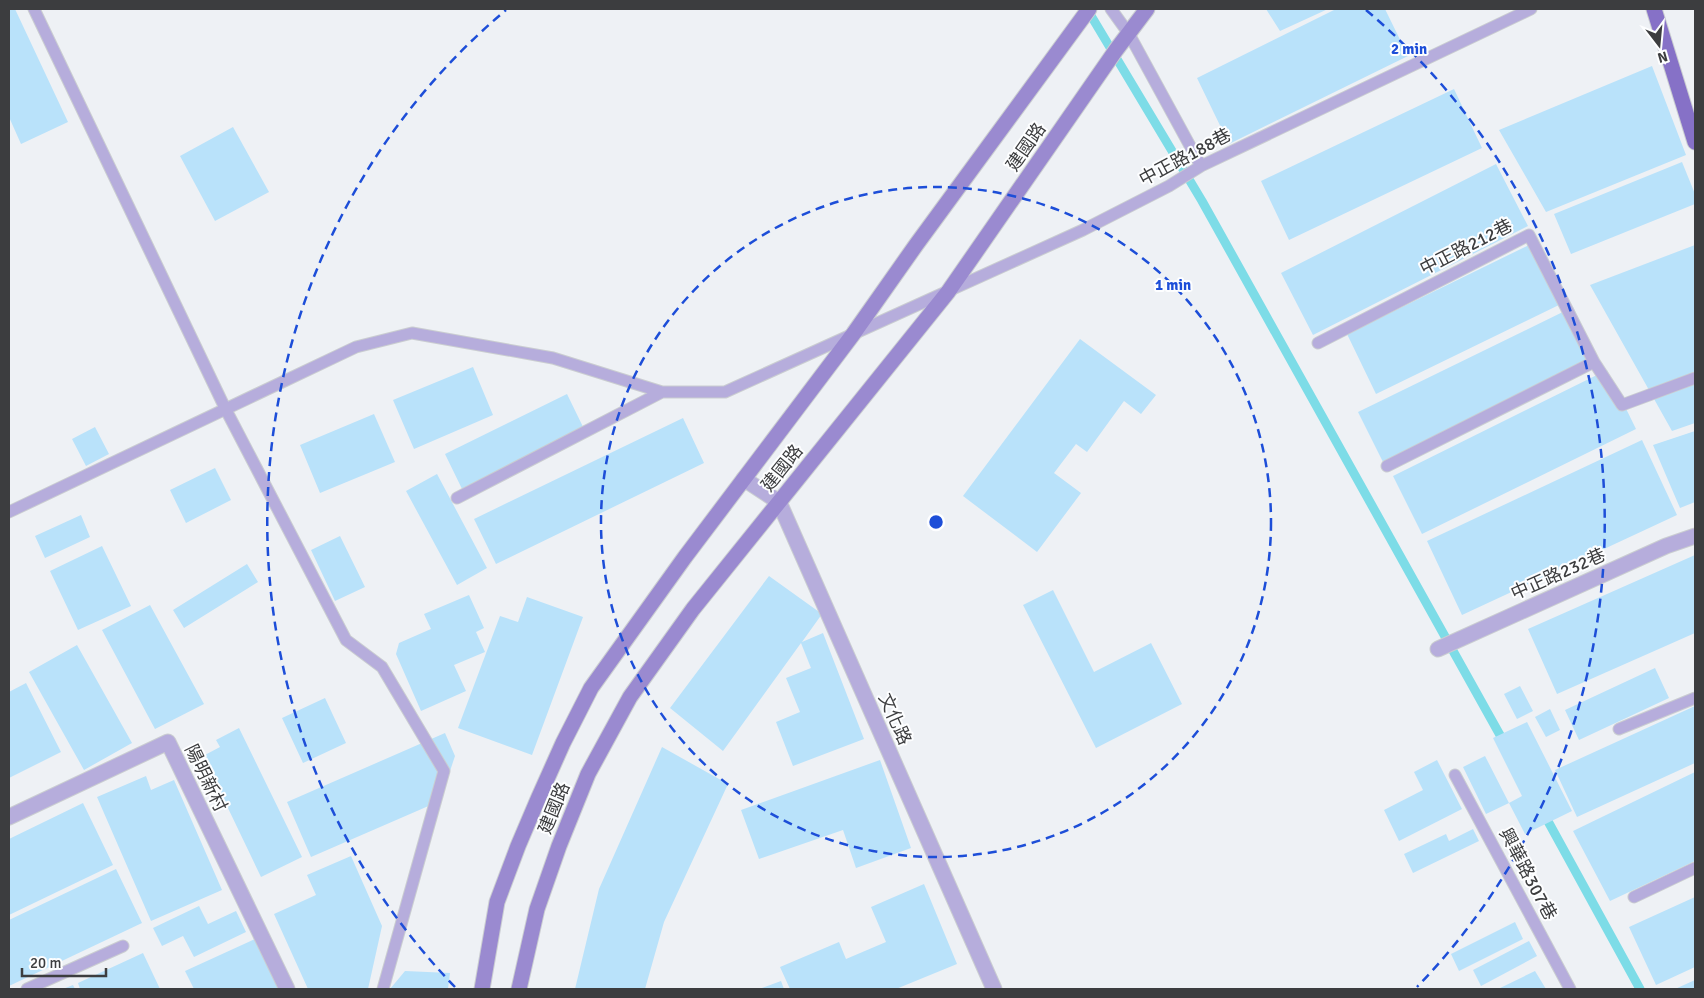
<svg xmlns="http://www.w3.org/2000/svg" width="1704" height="998" font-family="Signika,'Noto Sans TC',sans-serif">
<rect width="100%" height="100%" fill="#eef1f5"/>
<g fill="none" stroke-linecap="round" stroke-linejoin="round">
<path stroke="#7ddce7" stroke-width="9" d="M1087,9l115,192 303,543
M1544,814l96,175"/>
</g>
<path fill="#b9e2fa" d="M9,9h6l53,113 -47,22 -12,-27z
M1266,9h62l-48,22z
M1336,9h49l23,47 -179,88 -32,-66z
M1652,66l34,89 -140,57 -47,-82z
M1454,89l28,59 -193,92 -28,-59z
M233,127l36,65 -54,29 -35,-65z
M1682,162l13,32v10l-124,50 -17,-40z
M1496,164l32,62 -215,109 -32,-62z
M1531,244l30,60 -185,90 -29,-60z
M1695,245v178l-23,8 -82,-146z
M1573,307l25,52 -214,105 -26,-52z
M1080,339l76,56 -15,19 -17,-13 -37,51 -11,-8 -22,29 27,20 -44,59 -74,-56z
M473,367l20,48 -79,34 -21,-49z
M1607,370l29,59 -214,105 -29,-58z
M567,394l19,39 -122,60 -19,-39z
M374,414l21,48 -75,31 -20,-48z
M683,418l21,45 -208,101 -22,-45z
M95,427l14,27 -23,12 -14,-27z
M1695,431v71l-15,6 -27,-63z
M1642,440l35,75 -215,100 -35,-74z
M215,468l16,32 -45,23 -16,-33z
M437,474l50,94 -30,17 -51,-94z
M81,515l9,22 -45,21 -10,-22z
M340,536l25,51 -30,14 -24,-51z
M102,546l29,60 -53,24 -28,-59z
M1695,555v78l-138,61 -29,-65z
M247,564l11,18 -74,46 -11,-18z
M769,576l53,38 -20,28 21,-9 41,106 -71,27 -17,-44 24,-10 -14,-34 25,-10 -10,-25 -78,108 -53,-43z
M1053,590l41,82 57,-29 31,61 -86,44 -73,-143z
M469,595l15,33 -8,4 9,20 -31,13 12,26 -45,20 -25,-57 3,-11 32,-14 -7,-15z
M527,597l56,20 -51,138 -74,-27 42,-112 18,6z
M150,605l54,99 -49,25 -53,-99z
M77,645l55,98 -48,27 -55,-98z
M1655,668l14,30 -90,42 -14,-30z
M26,683l35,69 -52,26v-86z
M1520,686l13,25 -16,8 -13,-25z
M325,698l21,45 -43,20 -21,-45z
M1695,706v57l-118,54 -22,-47z
M1550,709l10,21 -14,7 -11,-20z
M1527,722l45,89 -47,23 -16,-31 13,-7 -29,-58z
M239,728l63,129 -41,20 -58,-121 17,-9 -4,-7z
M445,733l10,23 -15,45 -129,56 -24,-55z
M662,747l66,37 -64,138 -19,67h-70l24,-100z
M1485,756l24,47 -23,11 -23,-47z
M880,760l31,88 -55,20 -13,-38 -84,29 -18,-49z
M1437,760l25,49 -63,32 -15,-31 39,-20 -9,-18z
M1695,772v89l-85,40 -37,-70z
M146,776l5,14 23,-10 48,110 -71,31 -54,-124z
M83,803l30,62 -104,50v-76z
M1473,829l6,12 -66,32 -9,-19 42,-20 3,7z
M351,856l31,70 -14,63h-60l-34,-75 42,-19 -9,-20z
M116,869l26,54 -133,63v-66z
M924,884l33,80 -61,25h-106l-10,-22 59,-25 7,17 40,-17 -15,-35z
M1695,897v70l-39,18 -27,-58z
M199,906l9,18 28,-13 10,21 -52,25 -11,-21 -21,10 -9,-18z
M1515,922l8,17 -64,32 -8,-17z
M255,939l24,50h-85l-9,-18z
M1529,941l8,15 -56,30 -8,-16z
M143,953l17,36h-80l-2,-6z
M405,971l45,2 -2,16h-58z
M1535,971l11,18h-48z
M1695,980v9h-20z
M781,981l3,8h-25z
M73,985l2,4h-12z"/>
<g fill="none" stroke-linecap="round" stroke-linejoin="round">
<defs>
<path id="lane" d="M34,9l191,399 121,232 36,27 62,104 -61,218
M1111,9l18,25 72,132
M1318,343l211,-108 65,127 28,43 73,-27
M1387,466l207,-104
M457,498l205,-106
M9,512l347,-165 56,-14 141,25 109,34h63l358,-162 86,-44 32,-20 330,-157
M1619,729l76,-31
M1455,775l115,214
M1634,897l61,-29
M27,989l96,-43"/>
<path id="street" d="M744,479l35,23 215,487
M1438,649l228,-103 29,-10
M9,817l159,-75 119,247"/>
<path id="secondary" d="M482,989l15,-87 21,-56 20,-47 25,-56 28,-55 94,-131 169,-224 62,-88 173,-236
M519,989l18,-80 22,-63 29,-72 42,-77 63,-88 255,-317 168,-242 31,-41"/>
<path id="primary" d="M1654,9l41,133"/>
</defs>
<use href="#lane" stroke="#cacdd1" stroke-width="13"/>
<use href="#street" stroke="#cacdd1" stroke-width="17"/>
<use href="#secondary" stroke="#cacdd1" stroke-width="17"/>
<use href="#primary" stroke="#cacdd1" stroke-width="17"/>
<use href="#lane" stroke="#b6addc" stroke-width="11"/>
<use href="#street" stroke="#b6addc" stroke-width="15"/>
<use href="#secondary" stroke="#9a8ad0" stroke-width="15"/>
<use href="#primary" stroke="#8671c7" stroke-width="15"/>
</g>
<g fill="none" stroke="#1d4ed8" stroke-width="2.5" stroke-dasharray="9 6">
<circle cx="936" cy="522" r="335"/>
<path d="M455 987A669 669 0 0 1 506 10M1366 10A669 669 0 0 1 1417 987"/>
</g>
<g text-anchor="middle" stroke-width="4" stroke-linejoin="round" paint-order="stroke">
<g font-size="18" fill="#3c3d3f" stroke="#fdfeff">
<text transform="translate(1026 147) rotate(-55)" y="6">建國路</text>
<text transform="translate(1185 157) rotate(-28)" y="6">中正路188巷</text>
<text transform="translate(1466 247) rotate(-27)" y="6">中正路212巷</text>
<text transform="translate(782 468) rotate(-51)" y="6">建國路</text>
<text transform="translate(1558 574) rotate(-24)" y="6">中正路232巷</text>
<text transform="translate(895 719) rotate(66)" y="6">文化路</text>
<text transform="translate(206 778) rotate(64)" y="6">陽明新村</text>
<text transform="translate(554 808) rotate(-68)" y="6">建國路</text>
<text transform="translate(1528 874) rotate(62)" y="6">興華路307巷</text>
</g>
</g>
<circle cx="936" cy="522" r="8" fill="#1d4ed8" stroke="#fdfeff" stroke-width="2.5"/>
<g font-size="15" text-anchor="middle" font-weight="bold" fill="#1d4ed8" stroke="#fdfeff" stroke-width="4" stroke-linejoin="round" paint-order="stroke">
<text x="1409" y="54">2 min</text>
<text x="1173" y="290">1 min</text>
</g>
<rect width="1704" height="998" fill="none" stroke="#3c3d3f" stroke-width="20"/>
<g transform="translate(1659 45) rotate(164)" stroke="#fdfeff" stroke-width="4" paint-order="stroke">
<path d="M0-4L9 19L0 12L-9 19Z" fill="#3c3d3f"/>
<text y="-8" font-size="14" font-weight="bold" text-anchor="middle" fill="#3c3d3f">N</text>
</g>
<path d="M22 968v8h84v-8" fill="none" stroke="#3c3d3f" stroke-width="2.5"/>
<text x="30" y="968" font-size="15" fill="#3c3d3f" stroke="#fdfeff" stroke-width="4" paint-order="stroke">20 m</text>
</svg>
